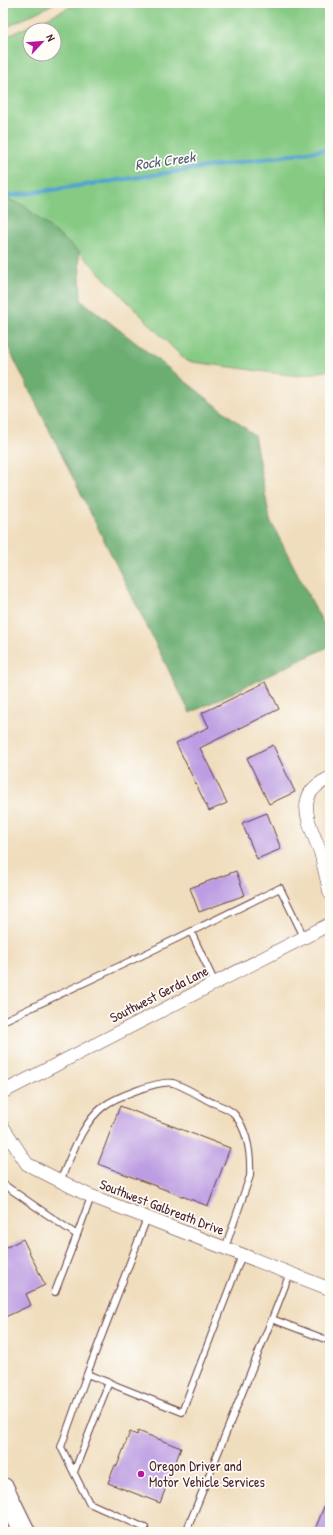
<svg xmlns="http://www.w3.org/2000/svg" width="333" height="1535" font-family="'Patrick Hand',sans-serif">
<rect width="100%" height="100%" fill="#fdfcf7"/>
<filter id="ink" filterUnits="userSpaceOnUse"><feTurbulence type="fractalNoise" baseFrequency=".025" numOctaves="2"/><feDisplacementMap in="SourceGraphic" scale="8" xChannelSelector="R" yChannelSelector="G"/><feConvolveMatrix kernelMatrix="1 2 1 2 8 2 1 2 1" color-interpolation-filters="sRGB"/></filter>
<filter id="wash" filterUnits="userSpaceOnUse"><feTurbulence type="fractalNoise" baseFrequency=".012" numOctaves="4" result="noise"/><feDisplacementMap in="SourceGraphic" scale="16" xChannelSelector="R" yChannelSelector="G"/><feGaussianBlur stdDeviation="0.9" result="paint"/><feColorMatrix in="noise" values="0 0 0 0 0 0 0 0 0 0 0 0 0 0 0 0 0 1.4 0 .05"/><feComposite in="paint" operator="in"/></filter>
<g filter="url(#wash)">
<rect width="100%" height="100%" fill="#f0ddbd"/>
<path fill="#86ca84" stroke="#687458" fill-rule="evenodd" d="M3,3h52l-52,26z
M79,3h251v367l-33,6 -111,-15 -107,-109 -56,-47 -20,-7v-160zM30,30h24v24h-24z"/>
<path fill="#6cae72" stroke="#5b664e" d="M3,198l20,7 56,47 2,48 173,135 16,85 60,117v9l-140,67 -187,-376z"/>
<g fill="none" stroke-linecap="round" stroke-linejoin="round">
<path stroke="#53a4ce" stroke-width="4.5" d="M3,197l327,-48"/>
</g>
<g id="blocks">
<path fill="#bc9ce2" d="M266,682l13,27 -79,39 27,55 -18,8 -33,-68 33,-16 -7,-14z
M273,745l22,47 -26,12 -22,-46z
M267,813l14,36 -24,10 -15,-36z
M236,871l9,24 -46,17 -9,-24z
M120,1106l110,42 -22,58 -110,-42z
M23,1239l22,46 -19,9 5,11 -28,13v-69z
M138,1431l43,17 -21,55 -52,-20 7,-18 2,1 13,-34 7,3z
M329,1494l1,38h-16z"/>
</g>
</g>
<g filter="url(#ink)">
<use href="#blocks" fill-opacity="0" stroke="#633c41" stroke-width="1"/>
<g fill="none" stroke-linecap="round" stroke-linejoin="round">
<defs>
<path id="lane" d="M191,932l24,51
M3,1021l140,-66 137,-67 24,49
M60,1181c12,-26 21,-57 44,-75 12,-9 55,-26 69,-23 11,3 28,14 38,19 7,3 20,7 24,13 13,17 16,40 15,61l-25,72
M3,1184l74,51 14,-38
M55,1292l22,-57
M272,1319l18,-46
M87,1374l95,38 60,-157
M74,1472l35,-90
M145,1528l-56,-25 -28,-56 26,-73 60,-156
M186,1532l86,-213 58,22"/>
<path id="street" d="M330,778c-9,4 -19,10 -22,20 -6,16 8,41 13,56 3,13 6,26 9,39
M3,1092l327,-168
M3,1127l24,37 59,30 244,95"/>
<path id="highway" d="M3,1489l21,43"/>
</defs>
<use href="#lane" stroke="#633c41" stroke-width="8"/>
<use href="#street" stroke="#633c41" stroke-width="14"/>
<use href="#highway" stroke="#633c41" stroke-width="24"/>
<use href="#lane" stroke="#fff" stroke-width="6"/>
<use href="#street" stroke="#fff" stroke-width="13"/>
<use href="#highway" stroke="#fff" stroke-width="22"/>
</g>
</g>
<circle fill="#b5179e" stroke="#fdfcf7" stroke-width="1.5" cx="141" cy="1474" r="4"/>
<g text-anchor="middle" stroke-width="3.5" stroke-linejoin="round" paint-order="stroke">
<g font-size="14" fill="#4a1f2b" stroke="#fdfcf7">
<text transform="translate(159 994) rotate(-27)" y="5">Southwest Gerda Lane</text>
<text transform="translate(162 1207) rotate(21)" y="5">Southwest Galbreath Drive</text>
</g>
<g font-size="14" fill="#4a1f2b" stroke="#fdfcf7" text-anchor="start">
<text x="149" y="1471">Oregon Driver and<tspan x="149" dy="16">Motor Vehicle Services</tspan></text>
</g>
<g font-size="15" font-style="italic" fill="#4e5b74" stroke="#fdfcf7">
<text transform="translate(165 161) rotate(-8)" y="5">Rock Creek</text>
</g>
</g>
<rect width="333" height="1535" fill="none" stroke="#fdfcf7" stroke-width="16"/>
<g transform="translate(42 42) rotate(64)"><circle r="19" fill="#fdfcf7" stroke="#b5a4a5"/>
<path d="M0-3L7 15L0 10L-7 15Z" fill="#b5179e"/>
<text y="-6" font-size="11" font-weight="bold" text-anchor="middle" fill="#4a1f2b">N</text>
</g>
</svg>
